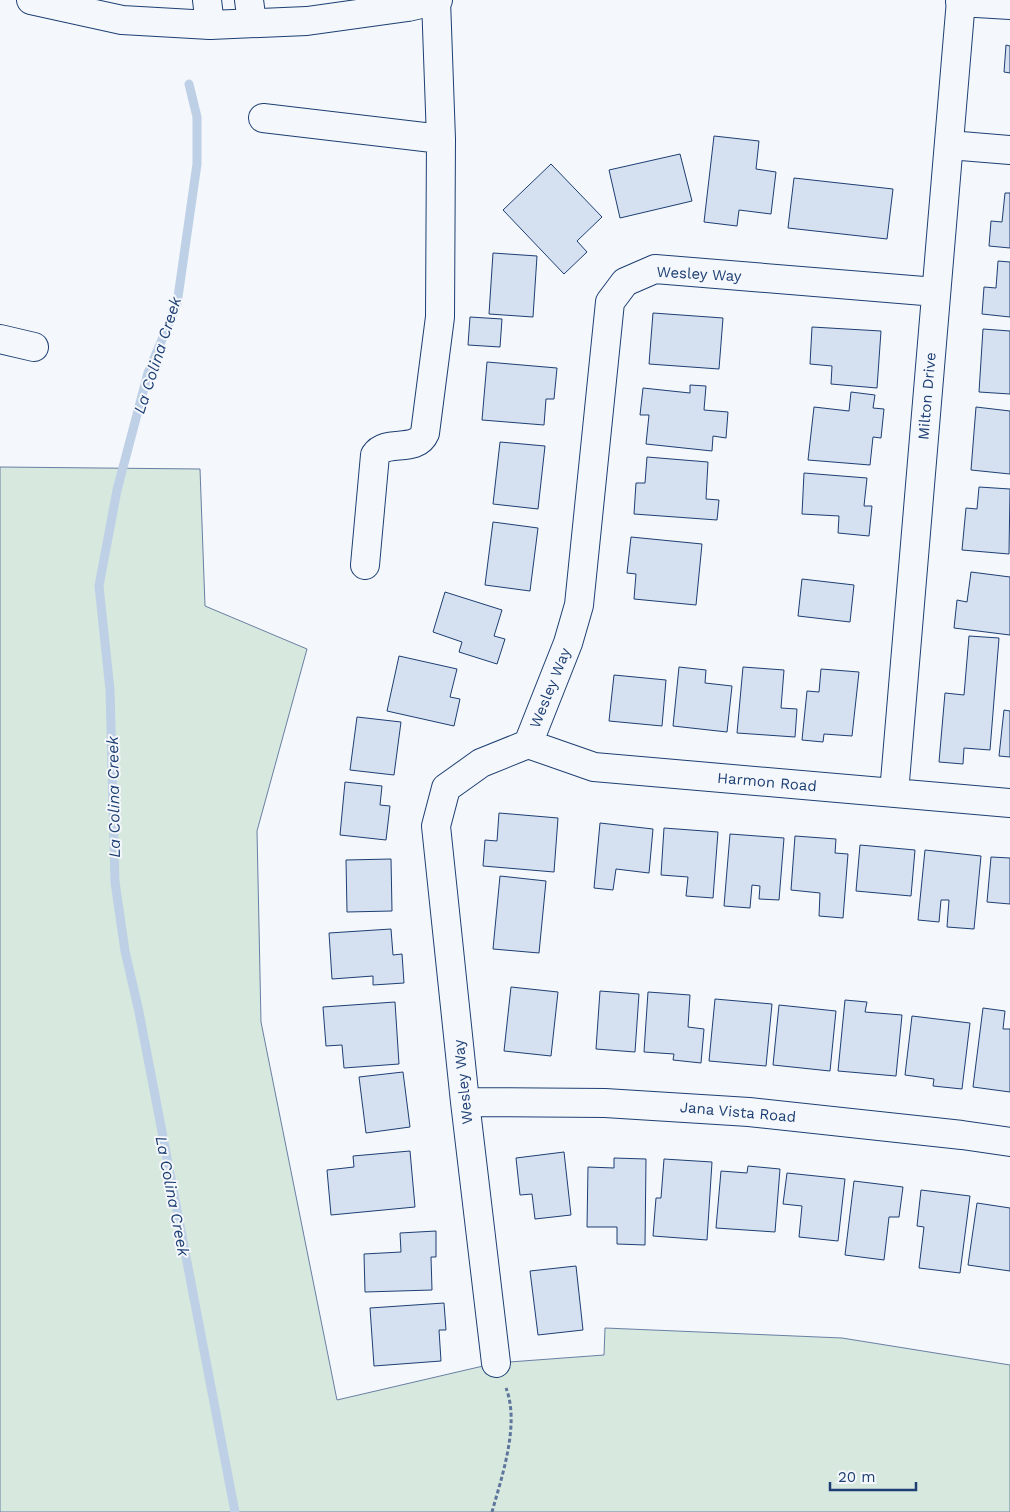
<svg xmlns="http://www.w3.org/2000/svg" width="1010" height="1512" font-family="'Work Sans',sans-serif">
<rect width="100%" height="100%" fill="#f4f7fb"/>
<path fill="#d7e8df" stroke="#687fa3" d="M0,467l200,2 5,137 102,43 -50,182 4,191 76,378 159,-37 108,-8 1,-27 237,10 168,27v147h-1010z"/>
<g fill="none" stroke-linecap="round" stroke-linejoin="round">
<path stroke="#bed0e5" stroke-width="9" d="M189,84l8,33v47l-20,140 -29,69 -31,117 -18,96 11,104 5,192 10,69 14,61 96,500"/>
</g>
<path fill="#d5e0f0" stroke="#1d3f73" d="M1006,45l4,1v27l-6,-1z
M714,136l45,5 -3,28 20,3 -5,42 -32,-4 -2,16 -33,-4z
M680,154l12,47 -72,17 -11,-48z
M551,164l51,53 -25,24 10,11 -23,22 -61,-64z
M794,178l99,11 -6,50 -99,-11z
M1005,193h5v55l-21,-2 2,-25 11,1z
M493,253l44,3 -4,61 -44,-3z
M998,261l12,1v55l-28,-3 2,-27 12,1z
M653,313l70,5 -4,51 -70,-5z
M470,317l32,2 -2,28 -32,-2z
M812,327l69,4 -4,57 -46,-4 1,-18 -22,-2z
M983,329l27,2v63l-31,-2z
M487,362l70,6 -3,31h-8l-2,26 -62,-5z
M690,385l16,1 -2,24 24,2 -2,26 -13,-2 -1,15 -66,-7 3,-29h-9l3,-27 47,5z
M851,392l24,3 -2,13 11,1 -3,29 -8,-1 -3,28 -62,-5 6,-53 35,4z
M976,407l34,4v63l-39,-4z
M500,442l45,4 -7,63 -45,-5z
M647,457l61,5 -2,37 13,1 -2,20 -83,-6 2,-31h9z
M804,473l63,5 -3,28h8l-3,30 -31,-3 1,-17 -37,-2z
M979,487l31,2 -1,65 -47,-4 4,-42 11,1z
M493,522l45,6 -8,63 -45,-6z
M631,537l71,7 -6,61 -62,-6 2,-25 -9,-1z
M971,572l39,5v58l-56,-7 3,-28 10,2z
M802,579l52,6 -4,37 -52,-6z
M445,592l57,18 -8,26 11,3 -8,25 -38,-12 3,-10 -29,-10z
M969,636l30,2 -9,112 -26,-2 -1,16 -24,-2 6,-69 19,2z
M399,656l58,13 -7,28 10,2 -6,27 -67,-15z
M679,667l27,3 -1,13 27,3 -5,46 -54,-6z
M743,667l41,3 -3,38 16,1 -2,28 -58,-4z
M821,669l38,3 -7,64 -28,-2 -1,8 -21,-2 5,-49 12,1z
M614,675l52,5 -4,46 -53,-5z
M1004,710l6,1v46l-11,-1z
M357,717l44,5 -7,53 -44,-5z
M345,782l37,4 -2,19 10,1 -4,34 -46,-5z
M499,813l59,5 -4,54 -71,-6 2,-26 12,1z
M600,823l53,6 -4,44 -33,-4 -3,21 -19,-2z
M664,828l54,4 -5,66 -27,-2 2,-19 -27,-2z
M730,834l54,4 -5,62 -20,-1 1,-13 -8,-1 -2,23 -26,-2z
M795,836l41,3 -1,14 13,1 -5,64 -24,-2 1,-23 -29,-3z
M860,845l55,5 -4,46 -55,-5z
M925,850l56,6 -7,73 -27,-2 2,-27h-8l-2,22 -21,-2z
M991,857l19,1v46l-23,-2z
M391,859l1,52 -45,1 -1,-52z
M500,876l46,5 -7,72 -46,-4z
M391,929l2,26 9,-1 2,29 -31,2v-9l-41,3 -3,-46z
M511,987l47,5 -7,64 -47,-5z
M600,991l39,3 -4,58 -39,-3z
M648,992l42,3 -2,32 16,2 -3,34 -28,-3 1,-6 -30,-2z
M715,999l57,5 -6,62 -57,-5z
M845,1000l22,2 -2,10 37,3 -6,61 -58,-5z
M395,1002l4,62 -55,4 -2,-23 -16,1 -3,-39z
M779,1005l57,6 -6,60 -57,-6z
M983,1008l22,3 -2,18h7v63l-37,-5z
M912,1016l58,7 -8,66 -29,-3 1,-7 -29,-4z
M403,1072l7,55 -44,6 -7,-56z
M410,1151l5,56 -84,8 -4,-45 27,-3 -1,-11z
M564,1152l7,63 -36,4 -3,-25 -12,1 -4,-37z
M614,1158l32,1 -1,86 -28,-1v-17h-30l1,-60 26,1z
M664,1159l48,3 -5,78 -54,-4 3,-38h5z
M748,1166l32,3 -5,63 -59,-4 5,-57 26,2z
M787,1173l58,6 -7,62 -39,-4 3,-31 -19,-2z
M854,1181l49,6 -4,30h-10l-5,43 -39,-5z
M921,1190l49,6 -10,77 -41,-5 5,-41 -7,-1z
M977,1203l33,5v63l-42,-6z
M436,1231v26h-5l1,33 -67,2 -1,-38 37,-2 -1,-19z
M576,1266l7,64 -45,5 -8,-64z
M444,1303l2,27h-7l2,31 -67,5 -4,-58z"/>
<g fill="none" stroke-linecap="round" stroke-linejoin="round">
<defs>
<path id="minor" d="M207,0l3,25
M249,0l3,23
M960,2l50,3
M263,118l178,21 -5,-139
M949,145l61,5
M0,339l34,8
M365,565l10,-110c11,-17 41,-1 50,-22l15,-116 1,-178
M528,744l66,23 416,36
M894,793l67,-793
M465,1102l140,1 144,9 213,23 48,7
M496,1363l-31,-261 -29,-276 10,-38 35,-25 47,-19 40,-101 11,-38 31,-303 15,-20 30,-13 281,23"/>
<path id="major" d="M31,0l91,20 88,5 97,-4 101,-14 30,-7"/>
</defs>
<use href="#minor" stroke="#1d3f73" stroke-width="30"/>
<use href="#major" stroke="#1d3f73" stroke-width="30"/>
<path stroke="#5e769c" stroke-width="3" stroke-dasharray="4 2.5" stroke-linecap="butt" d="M492,1512c10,-36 28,-88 14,-124"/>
<use href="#minor" stroke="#f4f7fb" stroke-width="28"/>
<use href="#major" stroke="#f4f7fb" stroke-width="28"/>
</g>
<g text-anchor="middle" stroke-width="4" stroke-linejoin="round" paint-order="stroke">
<g font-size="15" fill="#1d3f73" stroke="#f4f7fb">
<text transform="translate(699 274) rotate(3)" y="5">Wesley Way</text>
<text transform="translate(927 396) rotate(-85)" y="5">Milton Drive</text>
<text transform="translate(550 688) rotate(-68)" y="5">Wesley Way</text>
<text transform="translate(767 782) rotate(5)" y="5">Harmon Road</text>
<text transform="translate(463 1082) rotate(-96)" y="5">Wesley Way</text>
<text transform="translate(738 1112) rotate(5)" y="5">Jana Vista Road</text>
</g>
<g font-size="16" font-style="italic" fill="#1d3f73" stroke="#f4f7fb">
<text transform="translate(157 355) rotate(-72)" y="6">La Colina Creek</text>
<text transform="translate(113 797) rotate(-91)" y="6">La Colina Creek</text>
<text transform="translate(173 1196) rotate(79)" y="6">La Colina Creek</text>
</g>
</g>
<path d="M830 1482v8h86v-8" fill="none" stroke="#1d3f73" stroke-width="2.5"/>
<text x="838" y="1482" font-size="15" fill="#1d3f73" stroke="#f4f7fb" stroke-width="4" paint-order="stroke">20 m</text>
</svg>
